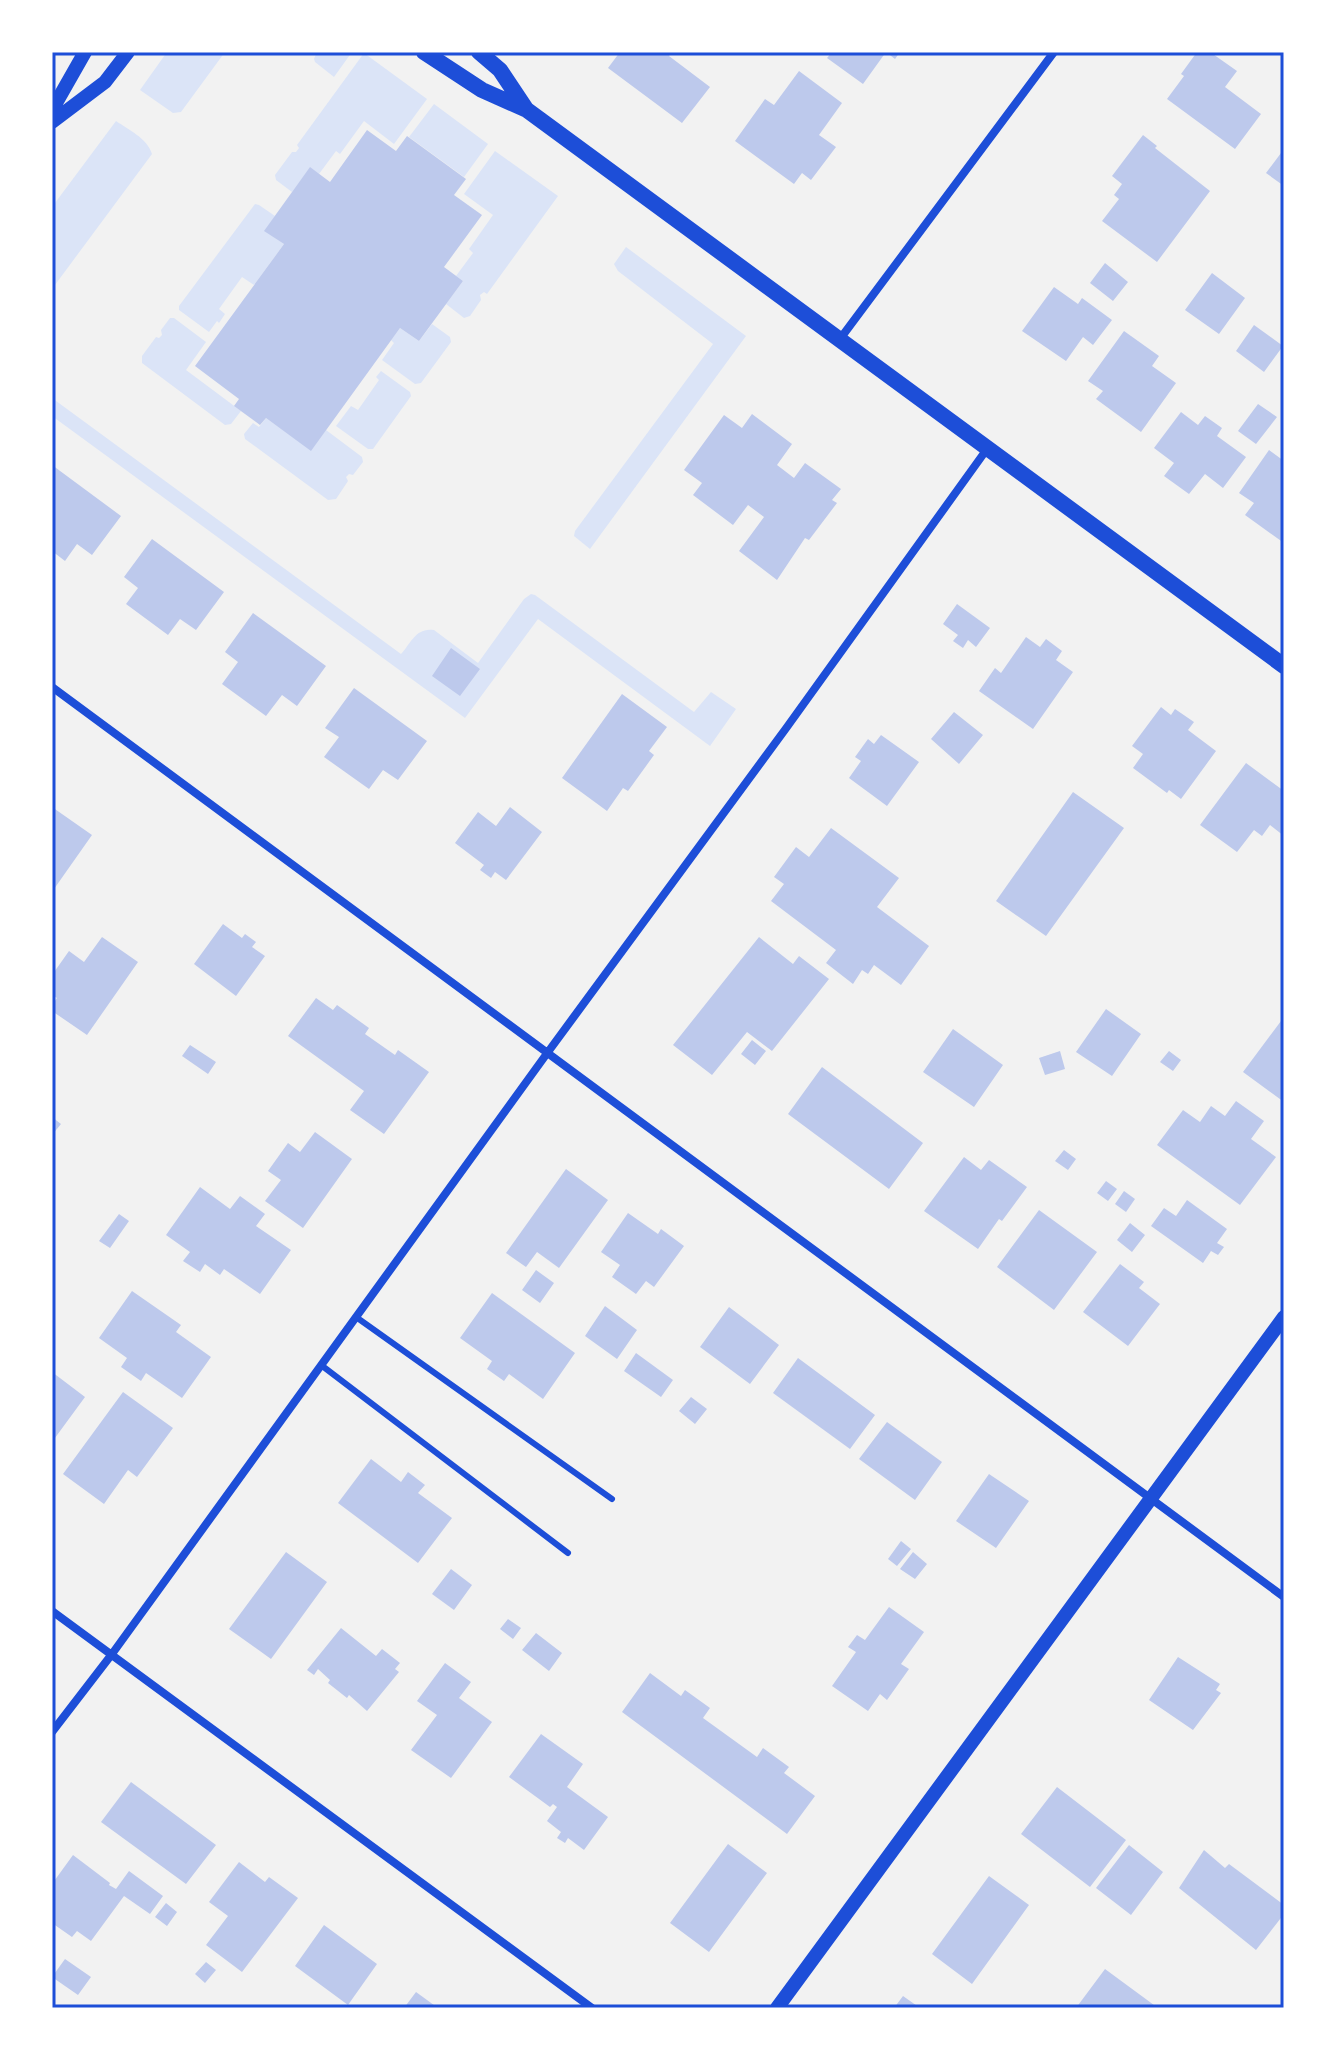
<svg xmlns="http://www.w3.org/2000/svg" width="1336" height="2060" font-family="'Source Serif 4',serif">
<rect width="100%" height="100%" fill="#f2f2f2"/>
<path fill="#dbe4f7" d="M167,52h58l-44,60 -8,1 -33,-23z
M317,52h35l-18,25 -19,-15 -1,-3z
M364,53l63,46 -33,45 -30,-23 -24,33 -4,-3 -17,23 -9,-6 -18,24 -16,-12 -1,-5 17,-23h4l3,-4 -2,-3z
M434,104l54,40 -24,33 -55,-40z
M116,121c13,9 31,17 36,33l-100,135v-82z
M495,151l63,45 -71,98 -3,-2 -4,3 1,5 -11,16 -6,2 -18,-14 17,-23 -7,-5 17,-23 -4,-4 24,-34 -29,-21z
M255,204l4,1 16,11 -10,15 19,13 -30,41 -12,-8 -23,32 6,5 -6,9 -2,-2 -8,11 -30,-22v-4z
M626,247l120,89 -156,213 -16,-13 1,-5 138,-187 -95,-73 -4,-7z
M170,318h4l32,24 -20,28 55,41 -10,13 -6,1 -83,-62v-7l14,-19 3,1 3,-3 -1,-5z
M432,324l18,13 1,5 -30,41 -6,1 -33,-24 12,-17 -3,-3 9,-12 19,13z
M381,371l29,21 1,4 -38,53h-5l-32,-23 15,-20 7,4 21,-30 -3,-3z
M52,398l349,256c10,-11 15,-27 33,-24l44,33 46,-64 7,-5 4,1 159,117 17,-20 25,17 -26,37 -172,-127 -73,99 -413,-302z
M266,418l45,32 15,-20 36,27 1,5 -10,13 -4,-1 -3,3 2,4 -12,18 -8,1 -83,-61 -1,-5 9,-11 6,4z"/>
<path fill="#bdc9ec" d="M620,52h52l-3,4 41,31 -28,36 -74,-55z
M832,52h68l-5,7 -9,-7 -23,32 -36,-26z
M1197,52h13l27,19 -12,16 36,27 -26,35 -68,-50 17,-23 -3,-2z
M799,71l43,32 -23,32 17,12 -25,33 -9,-7 -8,11 -59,-43 30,-42 9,6z
M367,130l29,21 11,-15 59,43 -12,16 28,20 -38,52 19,14 -44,60 -19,-13 -89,123 -45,-33 -6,7 -26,-19 5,-7 -44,-33 89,-122 -20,-13 46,-64 20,15z
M1143,135l14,11 -2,2 55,43 -53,71 -55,-41 17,-22 -5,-4 8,-11 -10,-8z
M1284,149v37l-18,-13z
M1105,263l23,19 -15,19 -23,-18z
M1212,273l33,25 -26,36 -34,-24z
M1054,287l24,17 4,-6 30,22 -19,25 -10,-8 -17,24 -44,-30z
M1254,325l29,21 -19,26 -28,-21z
M1124,331l35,25 -7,10 24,17 -35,49 -45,-33 7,-8 -15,-10z
M1258,404l19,13 -21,27 -18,-13z
M1181,412l17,13 7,-9 17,12 -5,8 29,21 -23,31 -18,-14 -16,20 -25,-18 10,-13 -20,-15z
M752,414l40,30 -15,21 17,13 11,-15 36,26 -9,11 5,3 -28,37 -4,-2 -28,42 -38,-29 25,-34 -16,-12 -15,20 -40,-30 9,-12 -18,-13 40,-55 18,13z
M1269,450l15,11v82l-39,-28 9,-12 -15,-10z
M52,465l69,51 -29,39 -15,-11 -12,17 -13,-10z
M152,539l72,53 -28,38 -16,-11 -12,16 -42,-31 12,-16 -14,-11z
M957,604l33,24 -14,19 -8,-7 -5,8 -10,-7 5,-6 -15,-11z
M253,613l73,53 -29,40 -15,-11 -16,21 -44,-32 16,-22 -13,-10z
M1026,637l14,10 6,-8 16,12 -6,9 17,12 -40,57 -54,-38 16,-23 6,5z
M451,648l29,21 -20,27 -28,-20z
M354,688l73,53 -29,39 -15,-10 -14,19 -45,-32 15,-20 -14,-9z
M622,694l45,33 -18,24 5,4 -26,36 -5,-3 -16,23 -45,-33z
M1161,707l10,8 4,-6 19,13 -6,8 28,21 -35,48 -12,-9 -2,3 -34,-25 10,-14 -11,-8z
M954,712l29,23 -24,29 -28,-25z
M881,735l38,27 -32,44 -38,-28 12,-17 -6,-4 13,-18 6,5z
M1246,763l38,28v45l-14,-11 -8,11 -8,-6 -17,22 -37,-27z
M1073,792l51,36 -78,108 -50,-35z
M52,807l40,28 -38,54 -2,-1z
M510,807l32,25 -36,48 -11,-8 -4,6 -11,-8 4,-5 -29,-22 23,-31 18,14z
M831,828l68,50 -22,29 52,39 -28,39 -27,-20 -6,9 -6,-4 -9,14 -27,-21 10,-13 -65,-49 13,-17 -10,-7 22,-30 13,10z
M223,924l19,14 3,-4 11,8 -4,5 13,9 -29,40 -42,-32z
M102,937l36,25 -51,73 -35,-24v-6l5,-7 -5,-3v-20l17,-24 15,11z
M759,937l34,27 6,-8 30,23 -57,72 -25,-19 -35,43 -39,-30z
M316,998l17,12 4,-5 32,23 -4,6 30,21 3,-5 31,22 -45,62 -34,-24 14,-19 -76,-55z
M1106,1009l35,25 -29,42 -36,-24z
M1284,1017v85l-41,-30z
M953,1029l50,36 -29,42 -51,-35z
M752,1040l14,11 -11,14 -14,-11z
M190,1045l26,17 -8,12 -26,-18z
M1060,1051l5,18 -20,6 -6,-17z
M1169,1051l12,9 -8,11 -13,-9z
M822,1067l101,76 -34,46 -101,-75z
M1236,1101l28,20 -13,18 25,18 -36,48 -83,-60 26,-35 17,12 11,-16 14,10z
M52,1117l9,7 -9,11z
M315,1132l37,27 -49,69 -38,-27 16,-21 -13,-9 20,-28 12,9z
M1064,1150l12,9 -8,11 -13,-9z
M964,1157l17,13 8,-10 38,27 -25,34 -3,-2 -21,30 -54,-38z
M566,1169l42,31 -49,68 -22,-16 -11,15 -20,-14z
M1106,1181l11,8 -9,12 -11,-8z
M200,1187l30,22 10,-13 25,18 -9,12 35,24 -31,44 -36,-25 -4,6 -15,-11 -5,8 -17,-11 7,-9 -24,-17z
M1124,1191l11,8 -9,13 -11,-8z
M1187,1200l40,29 -10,14 7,4 -6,8 -7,-4 -8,12 -52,-37 13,-18 12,8z
M1039,1210l58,42 -43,58 -57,-43z
M628,1213l30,21 3,-5 23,17 -30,41 -8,-6 -10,13 -24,-17 8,-12 -19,-13z
M119,1214l10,7 -19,27 -11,-7z
M1130,1223l15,12 -13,17 -15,-12z
M1120,1264l24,18 -5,6 21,16 -32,42 -45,-34z
M536,1270l18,13 -14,20 -18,-13z
M132,1291l49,34 -5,7 35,25 -29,41 -36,-25 -5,8 -20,-14 6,-9 -28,-20z
M492,1293l83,60 -32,46 -34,-25 -5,7 -17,-12 5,-8 -32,-23z
M605,1306l32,24 -20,29 -32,-23z
M729,1307l50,38 -29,39 -50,-37z
M636,1353l37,27 -12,17 -37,-26z
M798,1358l77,57 -25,34 -77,-56z
M52,1372l33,25 -33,45z
M123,1392l50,36 -36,49 -9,-7 -24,34 -41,-30z
M691,1397l16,12 -12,15 -16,-13z
M887,1422l55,40 -27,38 -56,-41z
M371,1459l30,23 7,-10 17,13 -7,8 34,25 -34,45 -80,-60z
M989,1474l40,27 -33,47 -40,-27z
M901,1541l10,8 -14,17 -9,-7z
M286,1552l41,30 -56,77 -42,-30z
M913,1552l14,12 -12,15 -15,-10z
M451,1569l21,16 -18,25 -22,-16z
M889,1607l35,25 -23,32 8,5 -22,31 -7,-6 -12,17 -36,-25 24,-34 -8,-5 9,-12 8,5z
M508,1619l13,9 -8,11 -13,-10z
M341,1628l35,28 6,-7 18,14 -5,6 4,3 -32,39 -18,-16 -2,3 -19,-15 2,-3 -12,-11 -4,6 -7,-5z
M536,1633l26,20 -13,18 -27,-21z
M1178,1657l42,27 -4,6 5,3 -28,37 -44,-30z
M445,1663l26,19 -12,16 33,24 -41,56 -40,-28 26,-35 -20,-14z
M650,1673l31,23 4,-6 25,18 -7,10 54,39 6,-9 26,19 -5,6 31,23 -28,38 -165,-122z
M541,1734l42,30 -16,23 41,30 -24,33 -16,-12 -3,5 -8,-5 4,-6 -14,-11 10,-14 -4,-3 -3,3 -41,-30z
M131,1782l85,63 -30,39 -85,-62z
M1057,1787l69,53 -36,47 -69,-53z
M728,1844l39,29 -58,79 -39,-29z
M1129,1845l34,27 -32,43 -35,-27z
M1204,1850l21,18 4,-4 55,41v9l-28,36 -77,-62z
M73,1855l37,28 -1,2 7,4 13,-18 34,25 -13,18 -26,-18 -33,45 -14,-10 -5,6 -20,-14v-39z
M239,1862l26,20 4,-5 29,21 -56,74 -36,-27 22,-29 -19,-14z
M989,1876l40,29 -57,79 -40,-30z
M166,1903l11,9 -10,14 -12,-9z
M324,1925l53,39 -29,41 -53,-39z
M65,1959l26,18 -13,18 -26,-18z
M206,1962l10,8 -11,13 -10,-9z
M1105,1969l53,39h-82z
M416,1992l22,16h-34z
M903,1996l17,12h-26z"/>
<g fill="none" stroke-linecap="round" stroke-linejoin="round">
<path stroke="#1d4ed8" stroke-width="6" d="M356,1317l256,182
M321,1365l247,188"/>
<path stroke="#1d4ed8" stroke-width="8" d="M840,339l214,-287
M52,687l1232,910
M52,1611l540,397
M52,1732l60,-78 436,-602 239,-325 200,-278"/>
<path stroke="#1d4ed8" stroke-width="14" d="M52,110l33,-58
M52,122l53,-40 23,-30
M777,2008l507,-691"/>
<path stroke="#1d4ed8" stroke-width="16" d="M424,52l58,38 45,20 757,556
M479,52l21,18 26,39"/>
</g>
<rect width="1336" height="2060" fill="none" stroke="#ffffff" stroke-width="108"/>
<rect x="54" y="54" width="1228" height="1952" fill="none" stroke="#1d4ed8" stroke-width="3"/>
</svg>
